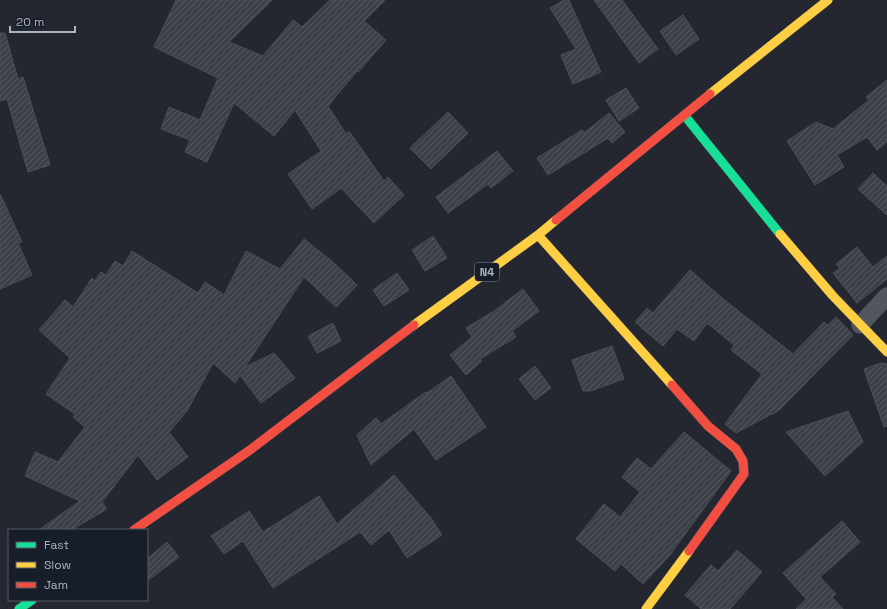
<svg xmlns="http://www.w3.org/2000/svg" width="887" height="609" font-family="'Space Grotesk',sans-serif">
<defs>
<pattern id="building-hatch" width="6" height="6" patternUnits="userSpaceOnUse"><rect width="6" height="6" fill="#3c4047"/><path d="M-1 1l2-2M0 6l6-6M5 7l2-2" fill="none" stroke="#565960"/></pattern>
</defs>
<rect width="100%" height="100%" fill="#24272f"/>
<path fill="url(#building-hatch)" stroke="#4b4f58" d="M176,0h96l-43,42 34,14 30,-36 9,7 28,-27h55l-21,21 22,19 -28,32 -1,-1 -29,35 18,28 3,-3 35,50 4,-4 16,18 -30,28 -33,-35 -29,21 -24,-35 33,-23 -26,-41 -21,26 -40,-33 -27,59 -22,-10 5,-12 -29,-11 8,-22 31,13 18,-42 -64,-31z
M564,0h5l32,72 -28,12 -12,-29 15,-6 -26,-41z
M594,0h28l36,49 -19,14z
M683,15l16,24 -23,16 -16,-24z
M0,33h5l13,46 5,-2 27,88 -22,7 -21,-73 -7,2z
M887,80v62l-10,8 -10,-13 -30,18 7,12 -29,18 -28,-44 29,-19 17,7 36,-29 -3,-3z
M626,88l13,20 -20,13 -13,-21z
M448,112l20,21 -37,36 -21,-21z
M609,113l16,19 -13,11 -4,-5 -60,37 -11,-17 45,-28 2,3z
M497,151l16,20 -22,17 -3,-4 -40,29 -12,-16z
M873,173l14,13v29l-29,-26z
M0,194l22,48 -4,1 14,32 -32,14z
M433,236l14,22 -22,13 -13,-21z
M304,239l30,24 23,22 -21,22 -32,-30 -59,90 29,-14 21,25 -34,25 -21,-28 -5,8 -22,-20 -26,48 -18,21 19,25 -31,23 -19,-25 -36,47 5,7 -36,21h-32l41,-29 -55,-25 10,-24 23,10 27,-35 -12,-10 2,-3 -29,-20 24,-36 -31,-28 26,-30 8,7 19,-29 3,3 6,-9 5,3 9,-14 8,5 9,-15 66,42 7,-11 19,13 22,-44 34,18z
M857,247l16,20 14,-11v23l-30,24 -24,-30 7,-5 -4,-4z
M690,270l32,28 71,56 31,-32 4,3 8,-8 17,18 -75,76 -7,4 -1,-1 -2,2 -32,17 -11,-9 37,-50 -31,-24 3,-5 -27,-22 -13,18 -17,-12 -14,17 -28,-24 12,-14 6,5z
M397,273l12,17 -25,16 -11,-16z
M523,289l16,22 -27,20 4,6 -36,22 2,2 -16,14 -16,-20 22,-18 -6,-9 28,-17z
M333,323l8,18 -24,12 -9,-17z
M612,346l12,33 -34,12h-7l-11,-31z
M881,363l6,1v62l-3,1 -20,-58z
M535,366l16,22 -16,12 -16,-21z
M451,376l35,51 -50,33 -22,-31 -43,36 -14,-30 19,-17 5,6 45,-32 1,1z
M848,411l15,31 -38,34 -39,-44z
M684,432l47,39 -61,84 -27,29 -22,-20 -6,7 -39,-32 28,-35 16,13 20,-25 -18,-15 15,-19 14,11z
M394,475l37,43 11,17 -35,23 -18,-28 -18,15 -11,-13 -87,56 -30,-47 -19,13 -13,-18 38,-25 14,21 56,-36 18,28z
M842,521l18,21 -40,35 16,17 -4,3 11,12h-47l10,-10 -23,-26z
M167,542l12,15 -32,24v-22z
M737,550l25,22 -32,37h-29l-16,-14 26,-30 7,6z"/>
<g fill="none" stroke-linecap="round" stroke-linejoin="round">
<defs>
<path id="street" d="M860,325l27,-29"/>
<path id="fast" d="M685,116l95,118
M19,609l13,-9"/>
<path id="slow" d="M710,94l118,-94
M780,234l53,62 54,56
M538,235l134,150
M414,325l124,-90 18,-15
M646,609l43,-58"/>
<path id="jam" d="M556,220l154,-126
M672,385l36,41 28,23 7,12 1,13 -55,77
M134,530l116,-80 164,-125"/>
</defs>
<use href="#street" stroke="#404249" stroke-width="18"/>
<use href="#fast" stroke="#404249" stroke-width="10"/>
<use href="#slow" stroke="#404249" stroke-width="10"/>
<use href="#jam" stroke="#404249" stroke-width="10"/>
<use href="#street" stroke="#53565e" stroke-width="17"/>
<use href="#fast" stroke="#16e098" stroke-width="9"/>
<use href="#slow" stroke="#ffcf43" stroke-width="9"/>
<use href="#jam" stroke="#f24e42" stroke-width="9"/>
</g>
<g text-anchor="middle" stroke-width="3.5" stroke-linejoin="round" paint-order="stroke">
<rect fill="#181e29" stroke="#808694" stroke-width="1" x="475" y="263" width="24" height="18" rx="3"/>
<g font-size="11" font-weight="bold" fill="#acb3c2">
<text x="487" y="276">N4</text>
</g>
</g>
<rect x="8" y="529" width="140" height="72" fill="#181e29" stroke="#535a66"/>
<rect x="16" y="542" width="20" height="6" fill="#16e098" stroke="#535a66"/>
<text x="44" y="549" font-size="12" fill="#acb3c2">Fast</text>
<rect x="16" y="562" width="20" height="6" fill="#ffcf43" stroke="#535a66"/>
<text x="44" y="569" font-size="12" fill="#acb3c2">Slow</text>
<rect x="16" y="582" width="20" height="6" fill="#f24e42" stroke="#535a66"/>
<text x="44" y="589" font-size="12" fill="#acb3c2">Jam</text>
<path d="M10 26v6h65v-6" fill="none" stroke="#acb3c2" stroke-width="2"/>
<text x="16" y="26" font-size="12" fill="#acb3c2" stroke="#181e29" stroke-width="3" paint-order="stroke">20 m</text>
</svg>
